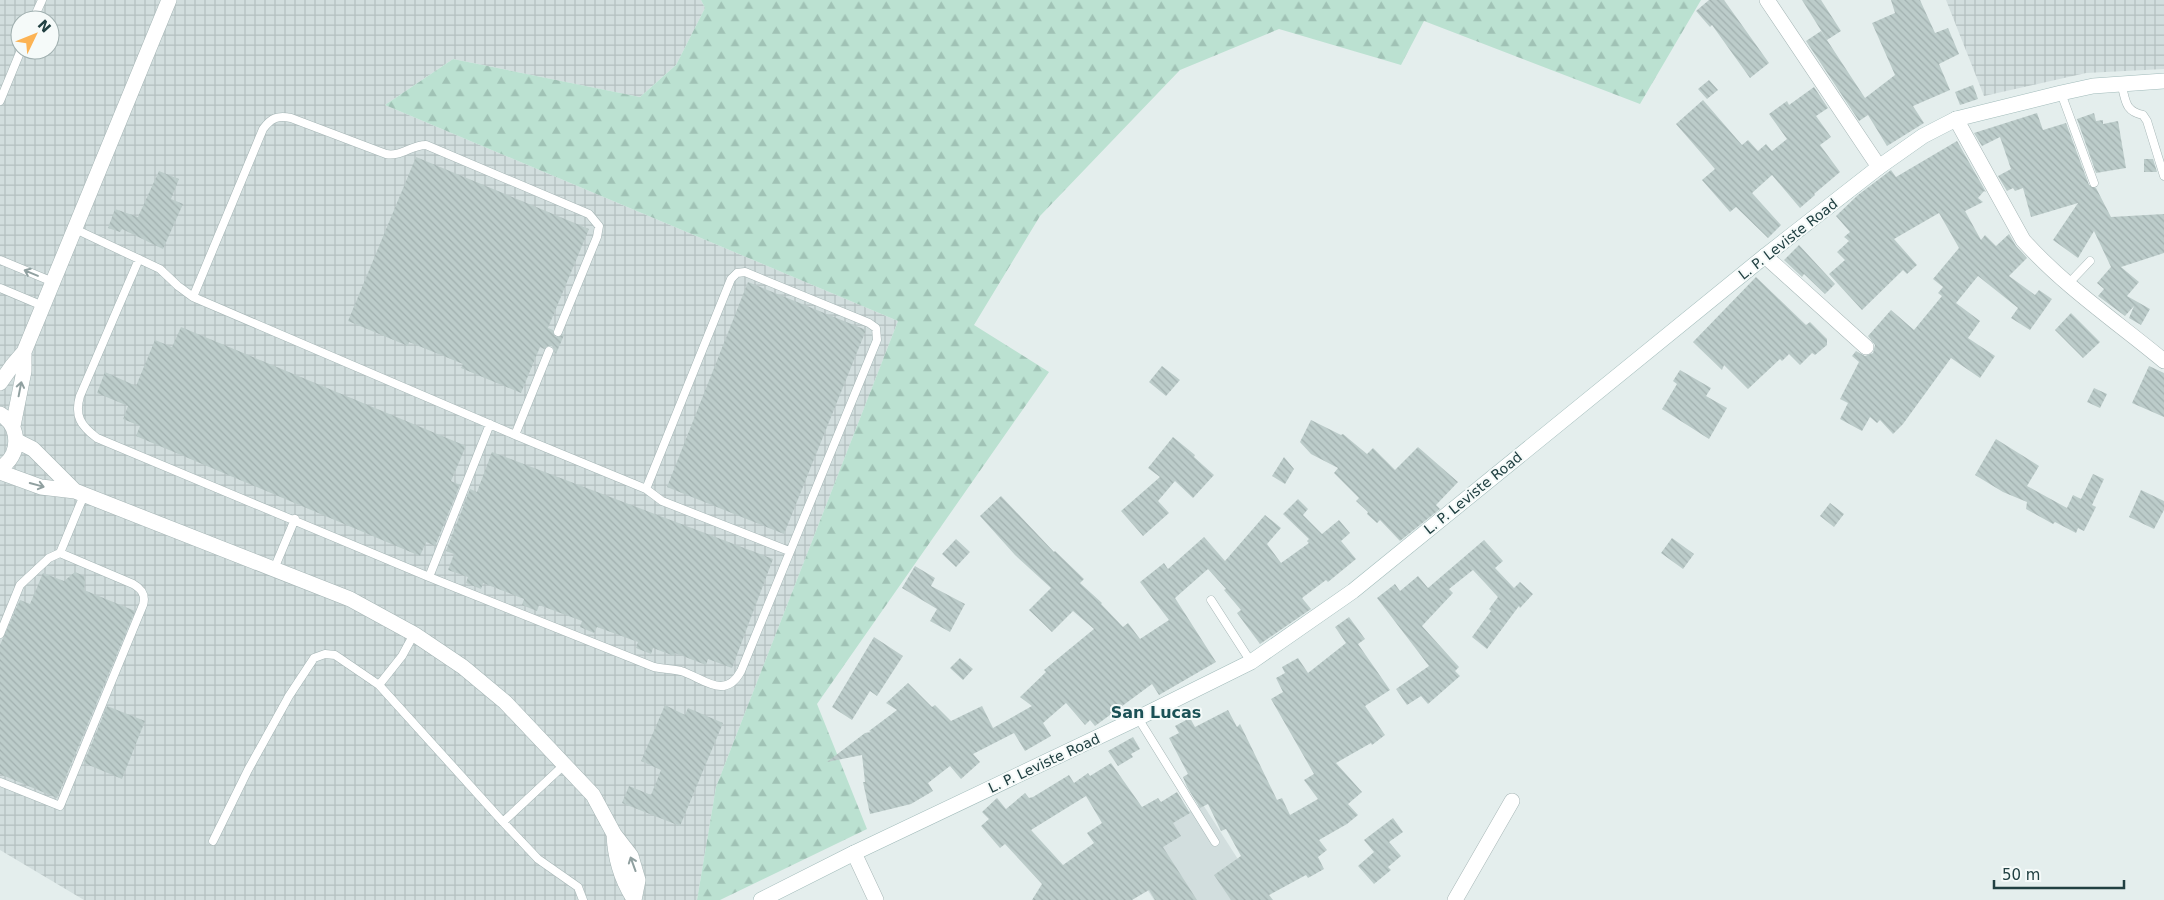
<svg xmlns="http://www.w3.org/2000/svg" width="2164" height="900" font-family="'DejaVu Sans',sans-serif">
<defs>
<pattern id="industrial-grid" width="8" height="8" patternUnits="userSpaceOnUse" patternTransform="scale(1.25)"><rect width="8" height="8" fill="#d2dede"/><path d="M0 4h8M4 0v8" fill="none" stroke="#b4c0c0"/></pattern>
<pattern id="forest-firs" width="22" height="20" patternUnits="userSpaceOnUse" patternTransform="scale(1.25)"><rect width="22" height="20" fill="#bbe1d1"/><path d="M5 1l3.5 6h-7zM16 11l3.5 6h-7z" fill="#a0c2b5"/></pattern>
<pattern id="building-back-hatch" width="6" height="6" patternUnits="userSpaceOnUse" patternTransform="scale(1.25)"><rect width="6" height="6" fill="#bcccca"/><path d="M-1 5l2 2M0 0l6 6M5-1l2 2" fill="none" stroke="#a1b0af"/></pattern>
</defs>
<rect width="100%" height="100%" fill="#e4eeed"/>
<path fill="#d2dede" d="M1202,803l62,97h-110l-30,-46z"/>
<path fill="url(#industrial-grid)" fill-rule="evenodd" d="M0,0h701l4,8 -29,57 -36,32 -187,-38 -68,46 513,216 -182,466 -19,113h-613l-84,-50zM20,20h30v30h-30z
M1946,0h218v69l-78,4 -102,23z"/>
<path fill="url(#forest-firs)" d="M701,0h1000l-61,104 -216,-83 -23,44 -122,-36 -99,41 -140,146 -66,109 75,47 -232,332 50,125 -147,71h-23l19,-113 182,-466 -513,-216 68,-46 187,38 36,-32 29,-57z"/>
<path fill="url(#building-back-hatch)" fill-rule="evenodd" d="M1709,0h15l45,63 -19,15 -38,-53 -2,2 -14,-16z
M1802,0h19l20,31 -14,9z
M1891,0h29l15,33 13,-5 11,26 -20,10 11,26 -37,16 11,17 -37,23 -19,-31 -9,6 -53,-80 15,-10 44,67 30,-23 -23,-52 23,-10z
M1709,80l9,10 -11,9 -9,-10z
M1973,85l5,14 -18,6 -5,-13z
M1814,87l14,21 -12,8 15,21 -11,8 20,27 -26,22 1,1 -15,13 -28,-33 -20,18 29,32 -13,13 -32,-31 -6,5 -28,-32 13,-11 -39,-45 27,-24 39,45 6,-5 10,11 8,-7 6,7 15,-12 -18,-25 18,-13 2,4z
M2037,113l6,17 23,-7 23,62 7,3 15,29 53,-3v39l-43,14 18,15 -12,14 23,13 -9,16 -12,-7 5,-12 -9,10 -27,-20 6,-7 -7,-6 14,-16 -17,-36 -16,27 -25,-18 25,-37 -47,14 -8,-29 -8,3 -2,-3 -6,3 -9,-15 13,-7 -11,-32 -18,9 -8,-13z
M2094,113l2,8 7,-1v4l15,-3 8,47 -30,5 -19,-54z
M1957,141l29,51 -2,-1 -6,7 5,4 -18,9 16,29 4,-5 11,11 13,-12 7,12 11,12 -18,18 26,19 4,-5 13,9 -22,31 -19,-12 7,-10 -40,-32 -22,27 24,18 -12,17 27,18 -15,22 -29,-20 -48,66 -10,10 -13,-14 -3,3 -7,-6 -8,14 -22,-12 8,-16 -8,-4 19,-37 -7,-6 4,-5 9,5 8,-3 2,-8 -7,-9 23,-26 23,20 28,-34 -4,-3 5,-6 -10,-8 26,-31 -20,-35 -45,26 23,26 -10,9 -4,-4 -41,40 -33,-36 16,-14 -8,-8 12,-11 -5,-4 6,-5 -14,-16 22,-21 33,-25 5,7z
M416,157l173,72 -41,99 5,2 2,7 9,-2 -8,19 -4,-8h-4l-4,3 -4,-2 -19,46 -60,-25 2,-4 -54,-22 -1,4 -60,-25z
M2144,159h9l4,13h-13z
M159,171l20,8 -8,20 12,5 -20,45 -41,-20 -2,3 -12,-4 7,-19 23,8z
M1799,245l36,39 -10,10 -21,-20 -2,3 -18,-17z
M1756,277l50,48 4,-3 17,17v6l-12,10 -3,-2 -12,12 -11,-11 -7,7 -2,-2 -32,30 -24,-24 -2,5 -29,-28z
M748,282l118,48 -82,204 -117,-47z
M2071,313l29,29 -17,16 -28,-28z
M181,327l285,119 -15,35 9,4 -25,61 -9,-4 -6,14 -284,-120 4,-10 -17,-7 5,-13 -31,-13 8,-21 31,14 19,-46 17,7z
M1162,366l18,14 -14,16 -17,-14z
M2149,366l15,7v44l-32,-14z
M1680,370l31,18 -5,8 21,12 -18,31 -47,-30 15,-25 -4,-3z
M2094,388l13,6 -7,14 -13,-6z
M1311,420l30,15 2,-1 24,20 6,-6 22,22 23,-23 40,35 -22,23 4,4 -40,32 -20,-21 -3,3 -10,-9 1,-2 -12,-11 3,-3 -25,-25 4,-5 -27,-14 -11,-12z
M1173,437l22,18 -1,2 20,18 -21,23 -18,-17 -17,20 11,12 -26,23 -22,-25 39,-34 -12,-9z
M1996,439l43,27 -12,20 40,22 6,-13 8,4 12,-25 11,5 -12,26 4,2 -12,24 -6,-3 -2,5 -21,-11 -2,2 -27,-15 1,-7 -24,-10 -28,-17z
M492,452l281,107 -41,109 -24,-9 -2,6 -31,-12 -1,3 -21,-8 -2,6 -15,-6 2,-6 -41,-15 -3,6 -14,-6 2,-6 -43,-16 -2,6 -15,-6 2,-6 -41,-16 -2,6 -15,-6 2,-6 -20,-7 6,-16 -8,-3 24,-62 7,3z
M1284,457l10,12 -9,15 -13,-8z
M2141,490l23,11v9l-10,19 -25,-12z
M1001,496l53,56 1,-1 29,28 -4,4 22,20 -1,1 22,23 5,-4 12,16 29,-19 -29,-38 24,-19 4,6 36,-32 21,24 40,-46 16,13 -14,16 14,19 28,-20 -2,-2 2,-2 -26,-25 15,-15 10,10 -5,6 19,19 17,-14 11,13 -9,8 15,18 -28,23 -2,-2 -24,18 9,11 -51,35 -23,-31 4,-3 -17,-20 2,-1 -18,-20 -33,29 41,64 -57,33 -7,-11 -57,42 -5,-6 -5,5 -19,-22 -23,20 8,13 -26,15 -11,-18 -41,21 7,8 -19,17 -11,-13 -22,17 5,8 -22,13 -41,10 -7,-32h2l-3,-27 -35,7 38,-29 6,-1 -2,-1 28,-21 -11,-7 22,-20 24,24 3,-2 16,16 31,-15 11,22 39,-22 -12,-9 26,-25 -2,-2 50,-41 -21,-18 -21,21 -23,-22 22,-22 -36,-33 -35,-39z
M1830,503l14,11 -10,13 -14,-11z
M1672,538l22,16 -11,15 -22,-16z
M956,539l14,13 -14,15 -14,-13z
M1484,540l19,21 -8,7 19,20 6,-6 13,12 -13,14 -1,-2 -32,43 -15,-12 19,-26 -2,-2 9,-12 -25,-27 -24,19 4,4 -31,33 37,41 -4,4 5,5 -32,28 -7,-8 -14,9 -11,-16 33,-23 -52,-68 18,-14 5,7 18,-15 10,12z
M915,566l20,12 -4,8 34,18 -15,28 -20,-11 7,-12 -35,-21z
M75,572l9,4 1,5 -1,9 51,21 -78,187 -57,-24v-129l20,-45 10,4 13,-31 21,8z
M1349,617l16,22 -7,5 32,46 -25,16 20,29 -13,10 -1,-2 -35,20 26,29 -14,12 10,11 -11,9 -28,16 8,10 -9,7 6,12 -16,9 -2,-3 -37,20 4,5h-42l-17,-25 27,-19 -15,-27 -5,2 -13,-27 -8,4 -13,-21 -4,-10 5,-3 -19,-36 10,-5 -4,-7 15,-8 5,9 33,-17 9,17 3,-3 37,76 5,-2 8,17 28,-16 -14,-19 10,-6 -43,-75 12,-7 -7,-14 9,-5 -3,-6 16,-9 10,15 38,-30 -11,-16z
M874,637l29,19 -26,40 -7,-5 -18,29 -20,-13z
M960,658l13,11 -10,11 -13,-12z
M665,705l20,10 3,-7 35,15 -43,103 -58,-23 7,-17 22,9 10,-25 -20,-9z
M107,706l38,15 -23,58 -38,-16z
M1133,737l7,12 -9,5 2,3 -15,9 -10,-15z
M1111,763l31,44 16,-9 3,4 16,-10 13,21 -17,10 8,13 -18,11 34,53h-42l-6,-10 -17,10h-100l10,-16 -37,-40 -5,4 -19,-22 8,-7 -7,-7 15,-14 9,11 19,-16 4,5 4,-1 36,-22 5,8 14,-10 2,3zM1086,796l16,27 -15,10 7,10 -31,22 -32,-35z
M1393,818l10,14 -14,10 12,14 -13,11 3,3 -17,14 -16,-18 16,-14 -10,-12z"/>
<g fill="none" stroke-linecap="round" stroke-linejoin="round">
<defs>
<path id="lane" d="M33,20l9,-20
M2121,83c5,17 3,28 22,32l4,6 17,55
M2061,93l33,90
M0,101l21,-51
M75,229l85,40 18,17 15,11 322,138 131,54 16,12 127,50
M139,259l-59,137c-6,20 1,30 17,42l332,139 225,90c9,2 18,2 27,4 22,7 44,30 60,0l136,-331 -1,-12 -7,-5 -124,-51 -8,1 -6,6 -85,210
M0,260l53,22
M2069,283l21,-22
M0,288l43,18
M193,297l70,-168c8,-11 15,-14 28,-11l95,36c15,3 25,-9 40,-9l163,69 10,12 -2,11 -39,95
M515,435l34,-84
M60,553l24,-58
M274,569l21,-50
M429,577l61,-153
M1211,600l40,62
M0,634l20,-49 29,-27 11,-5 73,31c9,5 13,11 10,21l-83,201 -60,-24
M379,685l124,137 61,-57
M1138,718l77,124
M503,822l35,37 40,28 5,13
M213,841l35,-71 41,-74 25,-38 11,-4 10,1 44,30 23,-29 12,-22"/>
<path id="street" d="M1767,0l112,167
M1956,119l67,121c41,46 94,82 141,121
M1765,256l101,91
M0,383l12,-17 12,-14
M0,414c21,12 21,42 0,54
M13,426l11,-55v-19l145,-352
M17,441l16,8 42,42 275,108 64,35 49,33 42,35 88,93 21,39 17,22 7,24 -4,20
M0,472l41,15 34,4
M614,834c1,25 7,45 20,65
M854,853l22,47
M1455,900l57,-99"/>
<path id="secondary" d="M761,900l93,-47 284,-135 113,-56 102,-71 412,-335 114,-89 44,-31 33,-17 105,-26 32,-7 71,-5"/>
</defs>
<use href="#lane" stroke="#a6b6b6" stroke-width="9"/>
<use href="#street" stroke="#a6b6b6" stroke-width="16"/>
<use href="#secondary" stroke="#a1bbba" stroke-width="16"/>
<use href="#lane" stroke="#fff" stroke-width="8"/>
<use href="#street" stroke="#fff" stroke-width="15"/>
<use href="#secondary" stroke="#fff" stroke-width="15"/>
</g>
<defs><path id="oneway-shaft" d="M-6 0H5M1.5-3L5.5 0L1.5 3" fill="none" stroke-width="1.6" stroke-linecap="round" stroke-linejoin="round" transform="scale(1.25)"/></defs>
<g stroke="#90a0a0">
<use href="#oneway-shaft" transform="translate(31 273) rotate(-157)"/>
<use href="#oneway-shaft" transform="translate(20 389) rotate(-79)"/>
<use href="#oneway-shaft" transform="translate(37 485) rotate(15)"/>
<use href="#oneway-shaft" transform="translate(633 864) rotate(-110)"/>
</g>
<g text-anchor="middle" stroke-width="4" stroke-linejoin="round" paint-order="stroke">
<g font-size="14" fill="#214042" stroke="#f5faf9">
<text transform="translate(1788 239) rotate(-38)" y="5">L. P. Leviste Road</text>
<text transform="translate(1473 493) rotate(-39)" y="5">L. P. Leviste Road</text>
<text transform="translate(1044 763) rotate(-25)" y="5">L. P. Leviste Road</text>
</g>
<g font-size="16" font-weight="bold" fill="#1b5156" stroke="#f5faf9">
<text x="1156" y="718">San Lucas</text>
</g>
</g>
<g transform="translate(35 35) rotate(47)"><circle r="24" fill="#f5faf9" stroke="#a0b0b0"/>
<path d="M0-4L9 19L0 12L-9 19Z" fill="#fcb354"/>
<text y="-8" font-size="14" font-weight="bold" text-anchor="middle" fill="#214042">N</text>
</g>
<path d="M1994 880v8h130v-8" fill="none" stroke="#214042" stroke-width="2.5"/>
<text x="2002" y="880" font-size="15" fill="#214042" stroke="#f5faf9" stroke-width="4" paint-order="stroke">50 m</text>
</svg>
